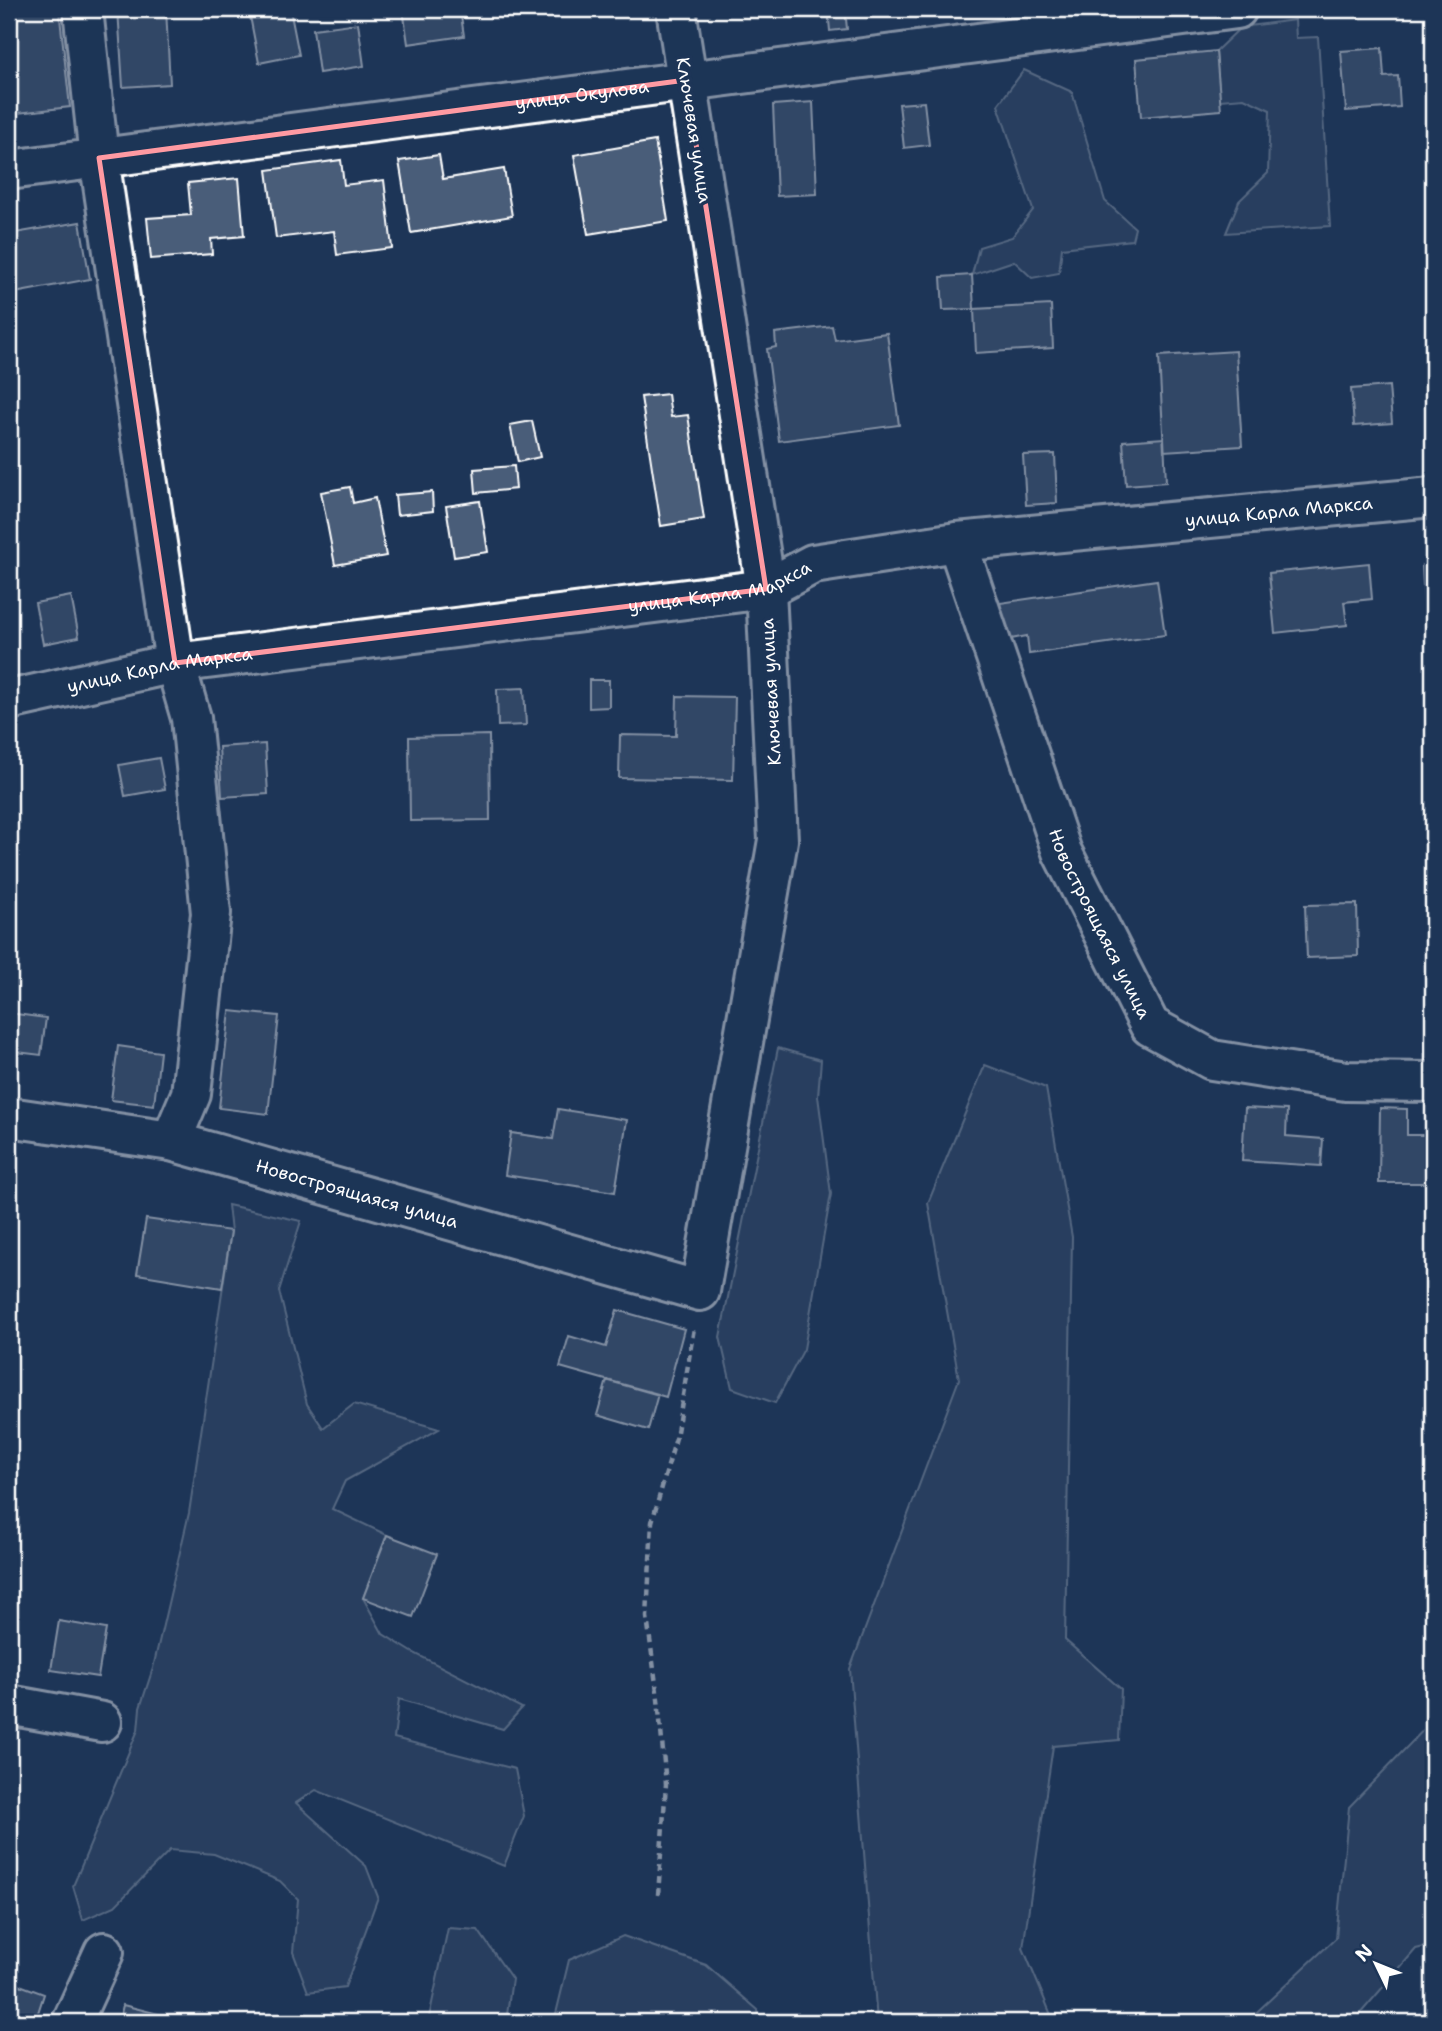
<svg xmlns="http://www.w3.org/2000/svg" width="1442" height="2031" font-family="'Shantell Sans',sans-serif">
<rect width="100%" height="100%" fill="#1d3557"/>
<filter id="ink" filterUnits="userSpaceOnUse"><feTurbulence type="fractalNoise" baseFrequency=".0143" numOctaves="2"/><feDisplacementMap in="SourceGraphic" scale="14" xChannelSelector="R" yChannelSelector="G"/><feConvolveMatrix kernelMatrix="1 2 1 2 8 2 1 2 1" color-interpolation-filters="sRGB"/></filter>
<g filter="url(#ink)">
<path fill="#364b69" stroke="#9aa5b4" stroke-width="2" d="M1295,20l1,18 22,-1 12,189 -104,7 13,-32 29,-28 2,-63 -26,-12 -24,2 -4,-49 25,-24z
M1024,70l48,22 33,109 30,27 -3,12 -70,8 -3,25 -27,5 -18,-17 -42,14 7,-28 33,-10 21,-27 -35,-105z
M778,1048l43,12 -3,36 13,98 -27,155 -29,54 -43,-15 -12,-51z
M985,1065l61,23 26,149 -7,403 56,49 -2,51 -66,6 -30,202 31,74h-177l-27,-353 109,-290 -31,-176z
M228,1205l73,16 -22,70 28,113 16,24 31,-24 85,25 -94,52 -13,28 55,26 -24,63 20,36 29,18 110,56 -19,21 -104,-30 -5,39 121,31 9,47 -20,50 -188,-76 -20,13 70,63 12,31 -33,90 -37,5 -15,-40 5,-53 -18,-18 -66,-27 -44,-4 -55,56 -32,14 -10,-34 65,-156 2,-22 13,-40 36,-155 42,-281z
M1433,1720v225l-17,4 -63,73h-107l90,-84 13,-131z
M448,1928l30,2 34,49 -6,43h-78z
M623,1936l83,29 52,45 1,12h-205l15,-62z"/>
<path fill="#4a5d79" stroke="#fff" stroke-width="2" d="M9,9h50l11,98 -61,7z
M118,9h48l4,75 -47,3z
M283,9h7l9,46 -40,8 -9,-47z
M403,9h57l4,27 -56,8z
M828,9h17l2,20 -17,2z
M358,23l6,43 -45,7 -6,-44z
M1382,48l2,29 14,-1 2,31 -54,4 -5,-60z
M1216,51l5,59 -80,7 -5,-58z
M813,102l4,92 -40,2 -4,-91z
M924,102l5,43 -25,3 -5,-44z
M655,141l13,80 -80,13 -14,-79z
M439,155l4,24 61,-10 8,47 -101,17 -12,-72z
M341,160l3,25 40,-5 8,68 -55,7 -3,-24 -58,7 -9,-68z
M239,178l5,58 -33,3 1,15 -61,5 -4,-41 44,-3 -3,-32z
M80,222l10,57 -81,15v-60z
M972,275l2,34 -31,1 -2,-33z
M1051,305l2,43 -77,5 -2,-44z
M832,326l3,14 52,-7 12,92 -120,16 -12,-92 9,-2 -1,-14z
M1236,351l6,95 -78,5 -5,-95z
M1389,386l3,37 -38,3 -3,-37z
M668,394l3,23 17,-2 16,104 -43,7 -20,-129z
M532,421l8,36 -22,5 -8,-37z
M1164,438l2,44 -40,3 -3,-44z
M1055,454l2,49 -31,2 -3,-50z
M514,466l2,23 -40,4 -2,-24z
M350,487l3,16 22,-5 11,58 -51,9 -14,-73z
M432,492l1,19 -36,4 -2,-20z
M480,501l8,51 -34,5 -8,-51z
M1369,563l3,36 -28,3 3,23 -72,8 -6,-60z
M1433,564v39l-9,1 -2,-39z
M1157,580l8,55 -136,19 -2,-18 -22,4 -5,-37z
M71,596l8,41 -36,7 -8,-41z
M589,680h20v27l-20,1z
M524,688l2,37 -28,1 -1,-37z
M677,696l58,1 -2,83 -114,-2 1,-43 56,1z
M489,735l1,85 -80,1 -1,-84z
M265,744l3,50 -46,3 -3,-50z
M159,758l6,31 -40,7 -6,-31z
M1357,904l1,52 -51,2 -2,-53z
M230,1011l49,5 -11,98 -49,-6z
M9,1013l37,5 -5,37 -32,-4z
M118,1046l42,6 -6,53 -43,-5z
M1245,1108l42,2 -1,26 37,3 -2,27 -79,-5z
M1380,1108l27,1v26h26v48h-54z
M558,1109l69,11 -12,72 -110,-17 6,-42 42,6z
M146,1219l85,12 -9,57 -85,-14z
M617,1310l67,19 -18,68 -106,-30 9,-31 37,11z
M607,1380l51,14 -10,36 -51,-15z
M387,1535l50,19 -24,63 -50,-19z
M59,1621l47,8 -8,48 -47,-7z
M9,1981l35,13 -9,28h-26z
M123,2005l43,11 -2,6h-45z"/>
<g fill="none" stroke-linecap="round" stroke-linejoin="round">
<defs>
<g id="minor">
<path d="M83,9l16,149 76,505 16,55 20,195 -20,181 -20,47"/>
<path id="s1" d="M9,170l1228,-161"/>
<path id="s2" d="M957,542l105,310 88,174 62,34 134,21 87,1"/>
<path id="s3" d="M9,700l166,-37 591,-74 47,-25 144,-22 476,-45"/>
<path id="s4" d="M9,1117l162,24 529,150 78,-451 -12,-251 -90,-580"/>
<path d="M9,1705l93,17"/>
<path d="M72,2022l32,-70"/>
</g>
</defs>
<use href="#minor" stroke="#fff" stroke-width="44"/>
<path stroke="#fff" stroke-width="4.5" stroke-dasharray="7 5" stroke-linecap="butt" d="M658,1895l8,-111 -8,-85 -11,-82 5,-95 24,-84 18,-110"/>
<use href="#minor" stroke="#1d3557" stroke-width="38"/>
</g>
</g>
<path d="M0 0H1442V2031H0ZM686,80l80,509 -591,74 -76,-505z" fill="#1d3557" fill-opacity=".55" fill-rule="evenodd"/>
<path fill="none" stroke="#ff9aa2" stroke-width="5" stroke-linejoin="round" d="M686,80l80,509 -591,74 -76,-505z"/>
<g text-anchor="middle" stroke-width="7" stroke-linejoin="round" paint-order="stroke">
<g font-size="18" fill="#fff" stroke="#1d3557">
<text dy="6" stroke="none"><textPath href="#s1" startOffset="578">улица Окулова</textPath></text>
<text transform="translate(694 130) rotate(81)" y="6">Ключевая улица</text>
<text dy="6" stroke="none"><textPath href="#s3" startOffset="1288">улица Карла Маркса</textPath></text>
<text dy="6" stroke="none"><textPath href="#s3" startOffset="721">улица Карла Маркса</textPath></text>
<text dy="6" stroke="none"><textPath href="#s3" startOffset="154">улица Карла Маркса</textPath></text>
<text transform="translate(771 692) rotate(-93)" y="6">Ключевая улица</text>
<text dy="6" stroke="none"><textPath href="#s2" startOffset="408">Новостроящаяся улица</textPath></text>
<text dy="6" stroke="none"><textPath href="#s4" startOffset="357">Новостроящаяся улица</textPath></text>
</g>
</g>
<rect width="1442" height="2031" fill="none" stroke="#1d3557" stroke-width="35"/>
<rect x="18" y="18" width="1407" height="1996" fill="none" stroke="#fff" stroke-width="2.5" filter="url(#ink)"/>
<g transform="translate(1376 1964) rotate(313)" stroke="#1d3557" stroke-width="5" paint-order="stroke">
<path d="M0-5L12 26L0 18L-12 26Z" fill="#ffffff"/>
<text y="-10" font-size="19" font-weight="bold" text-anchor="middle" fill="#ffffff">N</text>
</g>
</svg>
